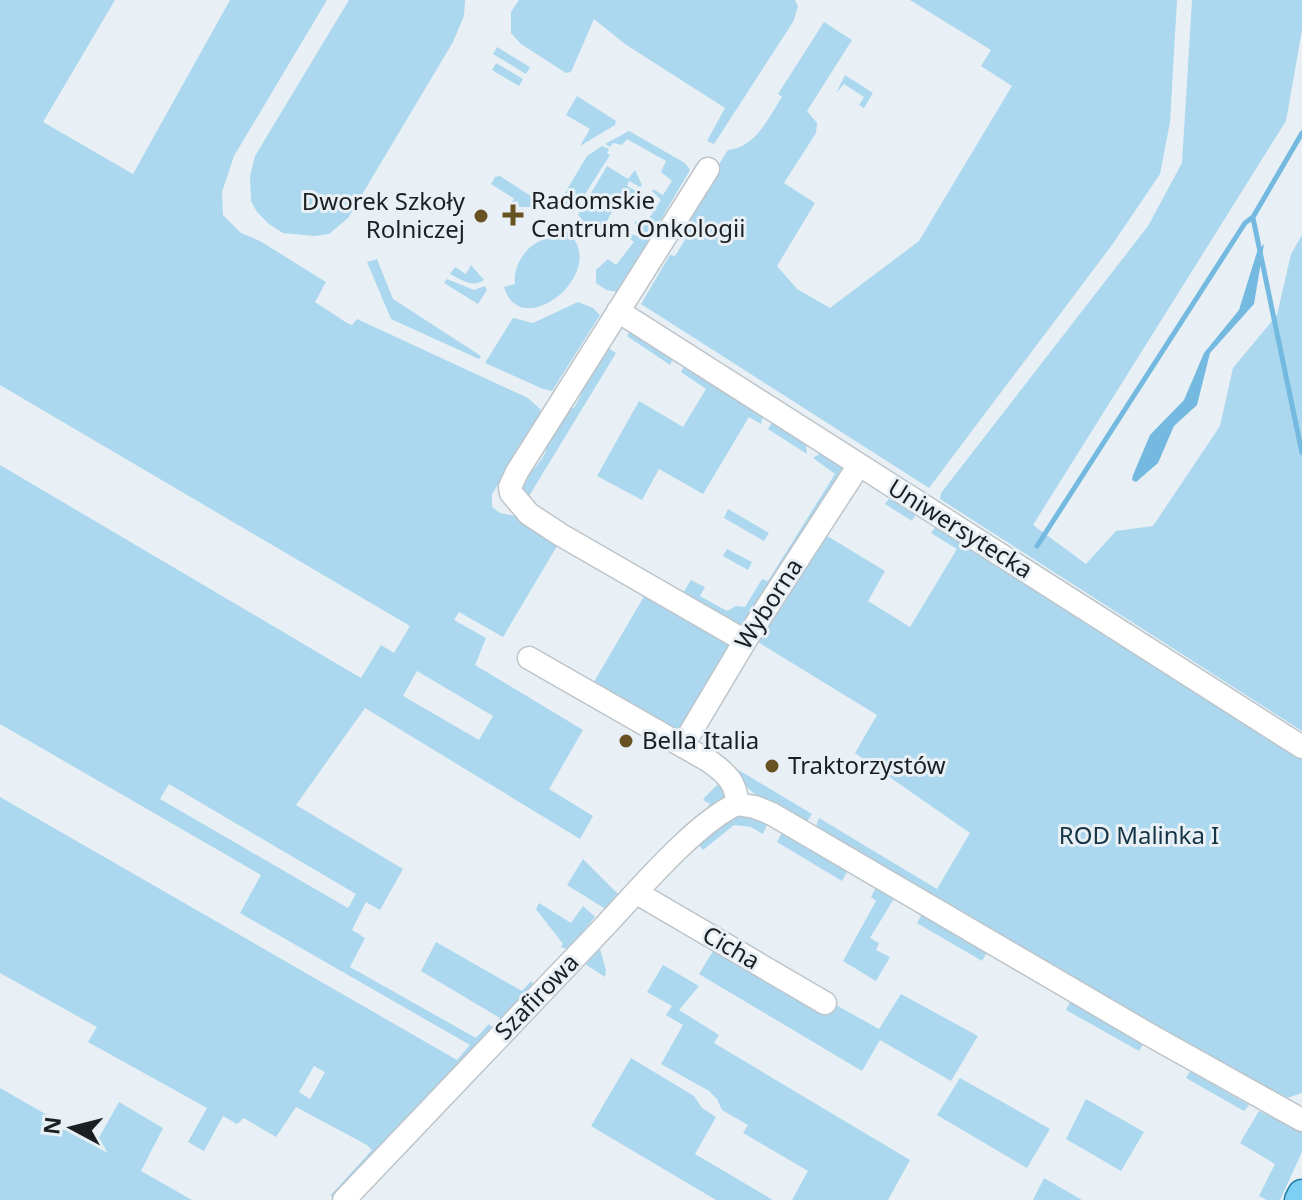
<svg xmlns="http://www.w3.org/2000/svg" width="1302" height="1200" font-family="'Noto Sans',sans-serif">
<rect width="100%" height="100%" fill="#e8f0f5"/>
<path fill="#abd7ef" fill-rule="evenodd" d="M0,0h115l-72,122 90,52 97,-174h97l-93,156 -12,36 1,23 18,18 19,8 66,41 -11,20 32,21 5,2 5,-6 171,79 13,12 -8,18 -41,66v13l8,6 20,4 40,24 -57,96 -44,-25 -5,8 32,18 -11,27 108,65 -34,59 44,27 -13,23 -215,-131 -69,97 107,64 -23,41 -14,-8 -14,28 13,8 -15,29 126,71 13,-14 7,7 -158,165h-8l42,-46 -5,-5 -71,-38 -20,30 -32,-19 -7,6 -14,-8 -19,35 -16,-9 19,-34 -119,-66 9,-15 -97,-54v-176l457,263 13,-15 -230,-132 21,-38 -261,-151v-259l361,213 20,-33 13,8 16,-27 -410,-241zM417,671l76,45 -14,24 -76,-44zM169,784l187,110 -8,14 -188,-109zM314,1066l11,6 -15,27 -11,-7z
M349,0h116l-1,16 -11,26 -105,176 -19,16 -14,2 -32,-3 -14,-9 -12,-12 -6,-11 -1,-25 5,-20z
M519,0h276l3,7 -5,15 -79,122 -7,-3 18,-33 -100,-64 -31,-25 -23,53 -5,1 -45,-29 -10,-11v-21z
M910,0h267l-7,122 -10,52 -48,71 -183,243 -288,-184 29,-49 5,1 10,-16 -10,-6 53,-84c28,-3 39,-30 54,-53l-4,-3 46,-72 28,18 -45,71 10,12 -1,10 -32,50 31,20 -38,63 20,23 33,19 89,-67 93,-155 -31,-20 10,-16z
M1192,0h110v30l-16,91 -253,404 53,39 30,-33 37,-5 67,-100 13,-58 44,-53 14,-61 11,-19v496l-362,-232 1,-6 207,-267 34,-63z
M497,47l33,20 -4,7 -33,-20z
M496,63l27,16 -4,7 -27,-16z
M845,75l28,18 -9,15 -5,-3 5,-8 -20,-13 -8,9z
M577,96l39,25 -1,4 -35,21 10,-17 -24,-14z
M629,131l56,32 5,7 -72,122 -12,-2 -10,-7v-13l12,-11 8,6 18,-23 -8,-6 1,-3 11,3 3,-6 -7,-7 2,-2 8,5 17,-26 -9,-9 1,-2 10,6 9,-14 -11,-9 5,-11 -39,-22 -5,6 -9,-2 -3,4 -5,-3z
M602,146l7,3 -2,4 3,2 -37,58 -14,-10 28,-47z
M607,166l21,13 7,-9 7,15 -2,2 -11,-6 -2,5 9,5 1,3 -3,3 -11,-5 -3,6 9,5 2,4 -4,3 -11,-6 -9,17 4,7 -23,-2 -10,-11z
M500,176l42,27 -4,4h-18l-8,-5 3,-6 -2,2 -22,-14 4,-7z
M556,225c69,33 -33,124 -52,62l11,-3c-3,-21 17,-48 39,-45z
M377,259l16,40 88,57 -2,3 -88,-40 -24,-57z
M471,265l13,15c-12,8 -22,0 -34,-6l5,-7 11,7z
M447,279l27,11 11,-4 2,4 -9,14 -34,-21z
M578,302l15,6 7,7 -48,76 -9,-2 -58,-26 28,-45 20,5z
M630,330l43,28 -3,7 -43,-29z
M605,346l11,7 -90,148 -7,-13c8,-13 29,-31 28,-44l20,-37 7,1 7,-13 -3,-4z
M684,367l79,49 -2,8 -12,-7 -46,77 -44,-25 -17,31 -45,-24 42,-75 44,26 23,-38 -25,-17z
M773,421l33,23 1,10 -39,-25z
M821,453l24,17 -103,158 -59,-35 8,-13 14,7 -5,9 27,15 9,-5 9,1 17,-28 6,2 67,-107 -22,-16z
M889,499l28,13 -5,9 -27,-17z
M728,509l41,24 -5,8 -40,-23z
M937,525l365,232v336l-15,5 -16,-2 -456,-267 4,-11 118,71 33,-56 -115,-80 22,-38 -119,-73 66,-108 61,37 -17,30 42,26 47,-78 -26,-16z
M727,549l25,13 -4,8 -25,-14z
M646,593l85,50 -51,92 -89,-48z
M737,769l75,45 -6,9c-24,-13 -58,-26 -70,-51z
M720,782l6,14 -10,10 -9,1 3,-3 -7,-4 2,-3z
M741,815l27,8 -5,11 -12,-7 -17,-2 -31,25 -5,-6 26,-21z
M783,831l65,39 -6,11 -65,-39z
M583,859l34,34 6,1 -16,16 -40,-25z
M876,887l19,10 -25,41 9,5 -3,7 14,7 -14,24 -33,-20 33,-60 -5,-4z
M539,903l32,20 12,-17 12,11 -10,12 4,5 -20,16 -8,-3 2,-3 -27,-35z
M922,914l65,38 -5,9 -65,-38z
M436,942l86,49 9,-10 5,7 -31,33 -84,-50z
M716,946l116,65 4,-6 43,24 22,-35 77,42 -27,45 -71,-41 -18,31 -163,-97z
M600,949l6,21 -1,7 -20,-13z
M663,965l36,21 -20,24 40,25 -5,8 196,117 -22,40h-96l16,-29 -65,-38 5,-8 -26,-15 -5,-11 -8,-8 -48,-27 22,-39 -17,-10 6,-9 -25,-14z
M1071,1000l72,44 -4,7 -73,-41z
M631,1058l63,38 8,12 14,9 -21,37 78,46h-57l-125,-74z
M1190,1071l59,34 -5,6 -58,-33z
M960,1078l90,51 -23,39 -90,-53z
M0,1088l96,55 23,-41 44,26 -22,43 51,29h-192z
M1086,1099l58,33 -23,39 -55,-32z
M1259,1111l43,21v20l-22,48h-13l-8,-4 16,-32 -35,-21z
M1044,1178l38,22h-49z"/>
<path fill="#74b9df" d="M1264,244l-10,60 -44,49 -13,52 -23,21 -16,37 -22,19 -4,-2 1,-5 17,-40 34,-35 20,-47 35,-43 18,-58z"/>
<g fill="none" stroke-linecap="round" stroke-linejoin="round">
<path stroke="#74b9df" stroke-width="5" d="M1253,218l49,235
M1037,546l208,-323 8,-6 49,-84"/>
<defs>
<path id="minor" d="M708,169l-191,303 -7,15 1,6 18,21 32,21 184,106
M618,311l684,436
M529,658l180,103c17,12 28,22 28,43
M683,745l62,-104 114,-176
M737,804l18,3 17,7 376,220 154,86
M637,893l188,110
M344,1200c87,-91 173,-182 260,-273 33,-35 91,-104 133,-123"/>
<path id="major" d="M1299,1200l3,-6"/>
</defs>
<use href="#minor" stroke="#bdc5ca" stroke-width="25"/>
<use href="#major" stroke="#217ea6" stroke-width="31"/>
<use href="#minor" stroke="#fff" stroke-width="22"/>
<use href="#major" stroke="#7cd0f4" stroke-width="28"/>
</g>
<g fill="#695222" stroke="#e8f0f5" stroke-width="3">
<path d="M509 203h8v8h8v8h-8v8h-8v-8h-8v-8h8z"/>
<circle cx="481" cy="216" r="8"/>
<circle cx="626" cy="741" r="8"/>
<circle cx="772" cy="766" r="8"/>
</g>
<g text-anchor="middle" stroke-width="6" stroke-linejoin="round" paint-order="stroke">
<g font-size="24" fill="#1c1f21" stroke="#e8f0f5" text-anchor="start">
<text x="531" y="209">Radomskie<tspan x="531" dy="28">Centrum Onkologii</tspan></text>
<text x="465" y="210" text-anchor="end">Dworek Szkoły<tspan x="465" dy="28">Rolniczej</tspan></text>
<text x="642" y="749">Bella Italia</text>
<text x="788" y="774">Traktorzystów</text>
</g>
<g font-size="24" fill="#1c1f21" stroke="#e8f0f5">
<text transform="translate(960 529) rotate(32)" y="8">Uniwersytecka</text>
<text transform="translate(769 604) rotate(-57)" y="8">Wyborna</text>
<text transform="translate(731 948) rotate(30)" y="8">Cicha</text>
<text transform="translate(537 997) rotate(-46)" y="8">Szafirowa</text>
</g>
<g font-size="24" fill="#153546" stroke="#e8f0f5">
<text x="1139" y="844">ROD Malinka I</text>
</g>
</g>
<g transform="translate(72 1128) rotate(277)" stroke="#e8f0f5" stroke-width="6" paint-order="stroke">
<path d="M0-6L14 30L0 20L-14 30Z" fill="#1c1f21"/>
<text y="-12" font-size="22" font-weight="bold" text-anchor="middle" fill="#1c1f21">N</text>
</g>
</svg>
